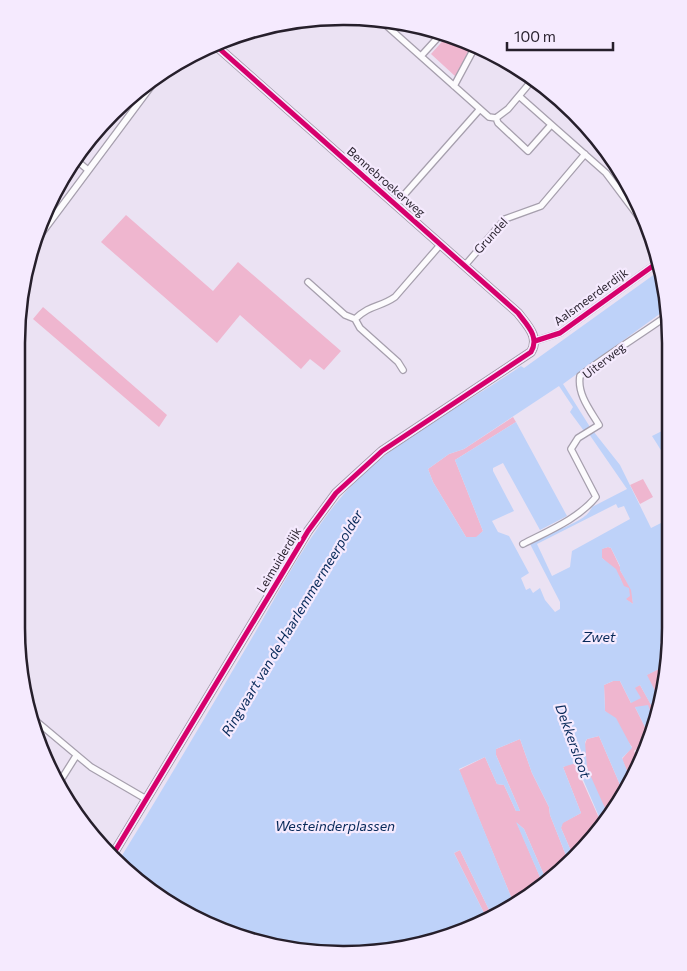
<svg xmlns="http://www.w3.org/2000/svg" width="687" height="971" font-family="Commissioner,sans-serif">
<rect width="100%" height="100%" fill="#ebe2f3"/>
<path fill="#efb6cf" d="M448,35l24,9 -16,33 -25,-23z
M126,215l87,76 25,-29 103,89 -17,19 -14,-11 -9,10 -61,-54 -23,28 -116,-101z
M43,307l124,108 -8,12 -126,-108z
M513,417l3,5 -61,38 28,71 -6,6h-11l-33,-55 -5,-13 21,-15 15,-5z
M643,479l10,18 -13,7 -10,-19z
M608,547l3,1 9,19v3l12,20 1,14 -8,-5c-3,-25 -7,-25 -23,-41l-1,-9z
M667,665l-6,37 -15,-27z
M613,681h7l11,22 4,-16 5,-2 18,32 -5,1 -18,-11 15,30 -8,21 -4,-10 -4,3 6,13 -9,17 -9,-22 10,-12 -27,-36 -1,-26z
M599,736l25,58 -15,23c-8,-18 -33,-59 -22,-78z
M520,739l12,34 17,34 1,8 19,48 -22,19 -23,-53 -7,-6 26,61 -29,20 -55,-134 26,-13 12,27 7,1 12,26h4l-24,-56v-6z
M574,762l29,65 -29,31 -13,-30 1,-5 19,-10 -18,-46z
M460,850l33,68 -5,3 -34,-68z"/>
<path fill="#bed2f9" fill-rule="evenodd" d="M659,271l9,30v7l-105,76 27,43 30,38 31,63 18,-9 1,117 -10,6 8,18 -1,5 -20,10c16,31 16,29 3,62l-15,-30 13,-2 5,13 4,-2 -17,-31 -5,3 6,10 -10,5 -11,-22h-7l-9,4 1,26 11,7 16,30 -10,10 9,23 -7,13 -25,-58 -12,3 -2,3 2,26 22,49 -6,9 -27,-63 -13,4 18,46 -18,10 -2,5 13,30 -5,5 -19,-48 -1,-8 -17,-34 -12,-34 -24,10v6l24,56h-4l-12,-26 -7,-1 -12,-27 -26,12 55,135 -21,14 -33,-68 -6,3 34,68 -102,31h-85l-102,-31 -71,-47 -10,-12c47,-76 92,-153 138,-231 28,-48 56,-103 95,-145 48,-50 114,-81 170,-120l3,2zM559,386l14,21 -3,5 14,19 5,3 38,55 -35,18c-4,11 -19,16 -29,21l-2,-3 -32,17 31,60v7l-5,3 -10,-12 -5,-12 -7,5 -3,-5 -4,2 -5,-12 8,-5 -20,-37 -11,-4 -6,-11 22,-10 -21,-40v-3l10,-5 37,67 27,-14 -51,-94 -61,38 28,71 -7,6h-10l-33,-55 -5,-13 21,-15 15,-5zM616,504l2,4 6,-2 6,13 -58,32 -2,16 -18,9 -15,-32zM608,547l3,1 9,18v4l11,20 2,14 -7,-5 4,-3 -1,-8 -5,-2 -8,-17 -14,-11v-9z
M666,429l3,4v30l-17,-27z
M516,822l8,7 23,53 -4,2z"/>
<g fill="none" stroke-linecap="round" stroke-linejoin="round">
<defs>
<path id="minor" d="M379,19l110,98 7,1
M421,56l21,-23
M454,86l22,-41
M519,96l87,77 39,52
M496,118l2,5 30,28 23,-26
M496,118l12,-9 26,-31
M76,160l12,10
M396,204l84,-95
M38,238l123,-165
M463,263h4l38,-44 36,-13 44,-52
M308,282l37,33 10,4 5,9 38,34 5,8
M355,319c16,-15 24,-11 40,-22l46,-53
M535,341l25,-8 97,-70
M523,544c25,-13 55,-25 73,-47l-25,-48 7,-11 21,-13c-9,-15 -22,-31 -19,-49 28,-22 59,-40 88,-61
M29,715l62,52 55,32
M59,783l17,-27"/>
<path id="tertiary" d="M112,856l196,-325 28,-38 46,-42 149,-99c9,-15 -4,-27 -13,-39l-304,-269"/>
</defs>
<use href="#minor" stroke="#a69fad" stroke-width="8"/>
<use href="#tertiary" stroke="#a69fad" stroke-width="10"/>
<use href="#minor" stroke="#fcfbfd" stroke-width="5.5"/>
<use href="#tertiary" stroke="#fcfbfd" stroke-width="8"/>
<defs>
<path id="cycleway" d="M535,341l25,-8 97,-70
M112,856l196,-325 28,-38 46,-42 149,-99c9,-15 -4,-27 -13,-39l-304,-269"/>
</defs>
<use href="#cycleway" stroke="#f5eafe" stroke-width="8"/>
<use href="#cycleway" stroke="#d6006c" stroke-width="5"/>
</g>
<g text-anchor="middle" stroke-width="4.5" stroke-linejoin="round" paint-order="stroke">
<g font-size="12" fill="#261f2b" stroke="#f5eafe">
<text transform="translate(386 182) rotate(41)" y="4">Bennebroekerweg</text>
<text transform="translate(491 236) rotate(-48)" y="4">Grundel</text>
<text transform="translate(591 297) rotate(-36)" y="4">Aalsmeerderdijk</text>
<text transform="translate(604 361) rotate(-38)" y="4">Uiterweg</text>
<text transform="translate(279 560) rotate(-59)" y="4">Leimuiderdijk</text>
</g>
<g font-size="14" font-style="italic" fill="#072959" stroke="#f5eafe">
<text transform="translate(292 623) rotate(-59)" y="5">Ringvaart van de Haarlemmermeerpolder</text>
<text x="599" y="642">Zwet</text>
<text transform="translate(573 741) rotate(70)" y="5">Dekkersloot</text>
<text x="335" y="831">Westeinderplassen</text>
</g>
</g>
<path d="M0 0H687V971H0ZM343 25H344A318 318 0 0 1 662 343V628A318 318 0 0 1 344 946H343A318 318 0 0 1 25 628V343A318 318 0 0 1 343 25Z" fill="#f5eafe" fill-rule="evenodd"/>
<path fill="none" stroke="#261f2b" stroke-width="2.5" d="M343 25H344A318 318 0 0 1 662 343V628A318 318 0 0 1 344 946H343A318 318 0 0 1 25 628V343A318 318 0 0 1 343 25Z"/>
<path d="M507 42v8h106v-8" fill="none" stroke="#261f2b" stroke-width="2.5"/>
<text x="514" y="42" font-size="15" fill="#261f2b" stroke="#f5eafe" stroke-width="4" paint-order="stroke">100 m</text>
</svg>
